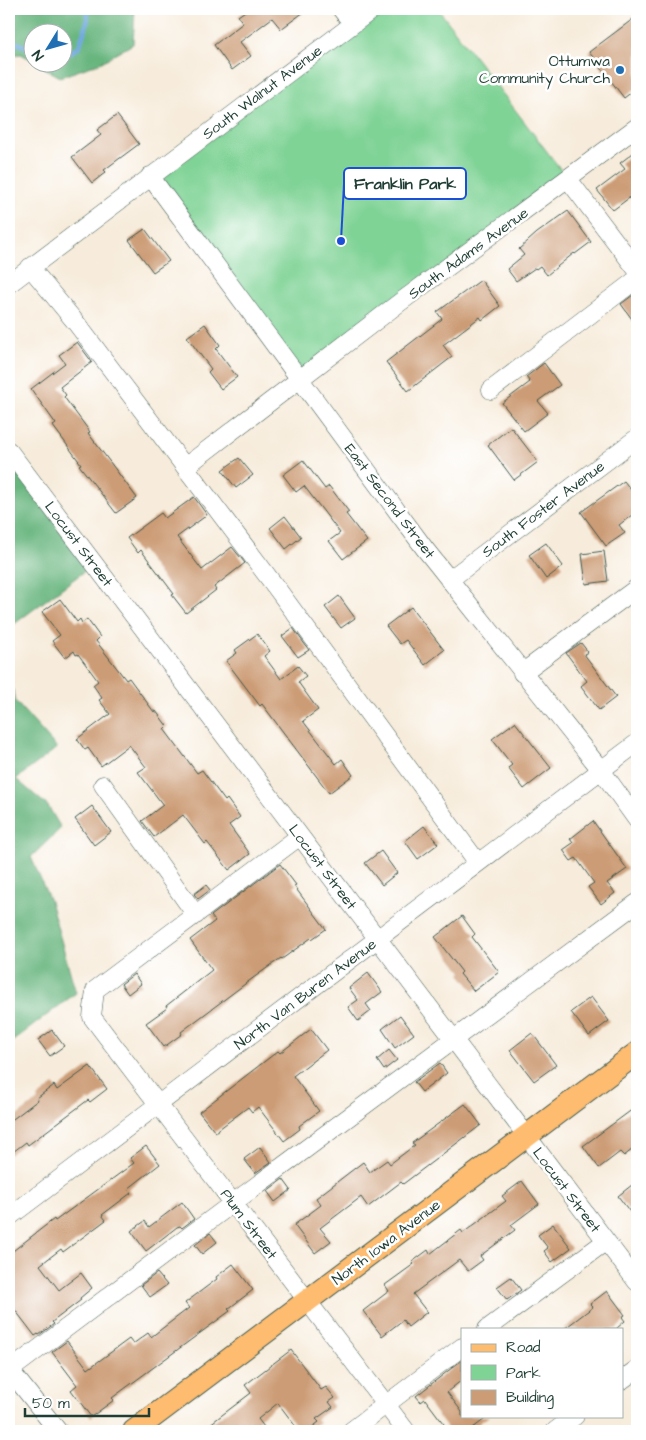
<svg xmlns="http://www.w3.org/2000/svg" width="646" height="1440" font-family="'Architects Daughter',sans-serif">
<rect width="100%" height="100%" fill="#fff"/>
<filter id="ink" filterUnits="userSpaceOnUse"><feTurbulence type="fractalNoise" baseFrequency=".02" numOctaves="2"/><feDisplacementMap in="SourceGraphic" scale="10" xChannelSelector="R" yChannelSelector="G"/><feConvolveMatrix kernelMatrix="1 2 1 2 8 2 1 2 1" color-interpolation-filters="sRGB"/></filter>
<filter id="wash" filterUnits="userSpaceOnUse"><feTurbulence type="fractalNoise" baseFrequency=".0096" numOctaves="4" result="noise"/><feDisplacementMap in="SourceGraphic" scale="20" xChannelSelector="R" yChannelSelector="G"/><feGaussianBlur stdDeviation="1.12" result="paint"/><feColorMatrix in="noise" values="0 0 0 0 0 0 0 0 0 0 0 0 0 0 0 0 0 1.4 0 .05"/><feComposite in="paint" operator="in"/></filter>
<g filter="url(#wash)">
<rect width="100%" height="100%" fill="#f7ecdb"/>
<path fill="#7fd395" stroke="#4f8864" d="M373,9h65l130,170 -269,200 -149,-203z"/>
<path fill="#67b57e" stroke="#437959" d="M9,9h126l-2,35 -33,19 -40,14 -24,-14 26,-1v-30h-30v28l-11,-6 -12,1z
M9,451l85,113 -85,64z
M9,672l6,29 42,47 -41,31 32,27 13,22 -30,29 19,44 26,92 -67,51z"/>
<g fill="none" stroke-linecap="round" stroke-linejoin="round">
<path stroke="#6fa8df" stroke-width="5" d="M9,40l23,9
M62,56h2l15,-9 8,-24 1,-14"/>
</g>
<g id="blocks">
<path fill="#cc9c76" d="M248,9h60l-27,20 -9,-11 -32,24 11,14 -19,14 -18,-25 29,-22 -5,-7z
M637,16v72l-13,10 -35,-46z
M117,115l22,29 -35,26 2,2 -14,11 -20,-26 29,-22 -4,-5z
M637,150v42l-24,18 -16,-20 28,-21 -5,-6z
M568,211l23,31 -16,12 -1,-1 -27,22 -7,-9 -4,3 -1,-1 -19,13 -9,-12 17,-14 -5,-6 18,-16z
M145,229l24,32 -16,11 -24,-32z
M481,280l19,26 -18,14 -2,-3 -37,28 9,12 -44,34 -22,-29 56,-43 -5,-7z
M637,292v34l-16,-22z
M205,324l15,21 -4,4 21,28 -16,12 -13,-17 3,-3 -24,-32z
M77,342l15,20 -32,25 6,8 -2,2 26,35 -2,1 49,65 -21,15 -37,-48 2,-1 -28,-38 3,-2 -25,-35 34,-26 -6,-8z
M544,363l16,22 -22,16 10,12 -24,18 -22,-28 28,-21 -4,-5z
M511,427l27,35 -24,18 -26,-35z
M239,458l14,17 -17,13 -14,-18z
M303,460l22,29 4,-3 20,26 -3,2 21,27 -24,18 -14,-18 11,-8 -36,-47 -8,6 -13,-17z
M624,481l13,17v13l-18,14 6,8 -19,13 -25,-34z
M194,497l13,18 -30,22 25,33 30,-23 13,16 -31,24 2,3 -30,23 -14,-18 2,-1 -33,-44 -3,3 -11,-15 34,-25 4,5z
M285,516l16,21 -15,12 -16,-21z
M546,543l17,23 -17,13 -17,-24z
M604,551l4,30 -22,3 -4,-30z
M339,596l16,22 -14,10 -16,-21z
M60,599l17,23 3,-3 2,4 5,-4 13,18 -4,4 30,39 3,-2 25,34 2,-1 11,15 -3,3 33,44 5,-3 23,31 2,-2 13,18 -11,8 21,29 -21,16 -22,-28 -2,2 -22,-29 -29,22 -12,-16 21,-16 -25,-33 8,-5 -17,-22 -28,21 -13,-18 -3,2 -8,-11 33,-25 -11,-14 3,-2 -9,-13 5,-4 -20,-27 -2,1 -2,-4 -9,7 -13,-17 8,-6 -18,-23z
M411,607l33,43 -19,15 -19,-25 -6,4 -14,-18z
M293,628l16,22 -11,7 -16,-21z
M257,634l13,17 -6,5 17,23 17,-13 8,10 -8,6 20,28 -15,11 33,43 6,-5 11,16 -24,18 -67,-89 -2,2 -34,-45 11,-8 -2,-3z
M581,643l7,9 -4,2 32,43 -17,13 -18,-24 6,-5 -21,-28z
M515,722l36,46 -27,21 -16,-21 4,-3 -20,-26z
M92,806l19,26 -17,13 -19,-26z
M593,821l34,48 -20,14 8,10 -14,11 -13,-17 6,-4 -18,-25 -5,3 -8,-11 10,-7 -3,-4z
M424,826l14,18 -20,15 -13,-18z
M381,851l16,22 -15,12 -17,-22z
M280,864l16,21 -2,1 32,43 -14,10 -1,-1 -29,21 -1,-1 -32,23 -68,51 1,2 -18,13 -18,-24 21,-15 -1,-2 46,-36 -22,-30 25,-19 -4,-5z
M206,885l4,5 -12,9 -4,-5z
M462,916l13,18 -3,3 27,35 -25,19 -14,-17 2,-2 -27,-35z
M368,973l14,19 -16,12 5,7 -13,10 -10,-14 10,-7 -9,-12z
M134,974l7,10 -13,10 -7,-10z
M591,997l18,24 -20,15 -18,-24z
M400,1015l14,19 -19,14 -13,-19z
M311,1029l16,21 -34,26 26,35 -20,15 1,3 -16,12 -26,-34 -6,5 -4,-5 -33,25 -16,-20 79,-61 2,2z
M52,1030l12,16 -14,10 -12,-16z
M532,1033l24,32 -22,16 -24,-31z
M389,1050l8,10 -13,10 -7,-10z
M440,1063l7,10 -25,19 -8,-10z
M90,1066l17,23 -17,13 -2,-2 -60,45 -2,-3 -17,13v-33l29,-22 -1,-2 17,-13 3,5z
M465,1104l16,21 -78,59 -2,-2 -33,25 -7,-10 -41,31 11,13 -16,12 -21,-28 27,-20 -5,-7 47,-36 7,10 17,-12 3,4 25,-19 -3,-2z
M637,1106v40l-13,10 -4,-4 -21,16 -16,-22z
M146,1146l14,18 -32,25 3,4 -29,22 4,5 -43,32 -2,-3 -21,16 19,25 22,-17 11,15 -12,10 1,2 -29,22 2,2 -15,11 -1,-1 -3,2 -26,-34v-48l45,-35 1,2 79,-58 -4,-5z
M260,1147l11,15 -16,11 -11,-14z
M283,1179l8,11 -16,12 -8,-11z
M522,1181l17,23 -28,21 4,5 -35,26 3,4 -15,11 -9,-11 -46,34 14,18 -19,15 -5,-7 -21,16 -19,-25 26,-20 -4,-6 29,-21 -2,-2 16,-12 2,4 31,-24 2,3 43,-32 -4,-5z
M637,1181v25l-7,6 -12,-16z
M182,1202l12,17 -12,9 -2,-2 -3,1 -31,24 -15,-20 14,-10 4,6z
M553,1224l18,24 -19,14 -8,-11 4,-3 -10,-13z
M210,1233l7,9 -15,12 -7,-9z
M233,1264l20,26 -25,19 2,2 -118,87 2,2 -23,17 -20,-27 6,-5 -25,-33 15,-11 21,28 41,-30 4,5 15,-11 3,4 38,-29 -4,-5 32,-24 -1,-2z
M157,1273l10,12 -17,12 -9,-12z
M511,1277l10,13 -14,10 -10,-13z
M607,1291l18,24 -3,2 3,4 -9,8h-52l29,-22 -3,-3z
M291,1350l30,40 5,-3 9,11 -6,4 4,5 -17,12 3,3 -12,9h-8l-21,-28 -20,16 9,12h-66l50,-38 -6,-8z
M462,1360v20l-15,12 15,20v4h27l-20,15h-20l-24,-32 -4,3 -5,-6z"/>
</g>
</g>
<g filter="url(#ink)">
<use href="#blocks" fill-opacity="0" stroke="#3f574d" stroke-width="1"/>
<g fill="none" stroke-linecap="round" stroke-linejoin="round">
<defs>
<path id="minor" d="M341,9l12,15
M150,176l275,373 176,221 36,50
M568,179l69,91
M30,267l47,57 201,266 200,273
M9,284l364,-275
M491,390l146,-111
M9,451l628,831
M185,467l214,-164 238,-176
M449,580l188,-142
M522,673l115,-85
M103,785l93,130
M300,836l-205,154 -3,27 314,414
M9,1217l628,-474
M487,1329l119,-88
M9,1369l49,62
M9,1371l224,-168 404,-300
M622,1380l15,-11
M351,1431l111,-84
M555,1431l20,-15"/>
<path id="major" d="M134,1431l503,-378"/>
</defs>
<use href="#minor" stroke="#3f574d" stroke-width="19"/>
<use href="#major" stroke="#3f574d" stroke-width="24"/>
<use href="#minor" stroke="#fff" stroke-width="18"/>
<use href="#major" stroke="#fdbc6f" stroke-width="22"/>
</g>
</g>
<circle fill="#1f6fb2" stroke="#fff" stroke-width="2" cx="620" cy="70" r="5"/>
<g text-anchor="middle" stroke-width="5" stroke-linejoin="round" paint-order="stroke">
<g font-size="15" fill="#1f3d34" stroke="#fff" text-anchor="end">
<text x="610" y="66">Ottumwa<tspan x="610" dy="17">Community Church</tspan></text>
</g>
<g font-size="15" fill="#1f3d34" stroke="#fff">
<text transform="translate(262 92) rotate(-37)" y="5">South Walnut Avenue</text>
<text transform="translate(468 253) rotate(-36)" y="5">South Adams Avenue</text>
<text transform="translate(390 501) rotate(53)" y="5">East Second Street</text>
<text transform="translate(543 509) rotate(-37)" y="5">South Foster Avenue</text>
<text transform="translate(79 544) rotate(53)" y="5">Locust Street</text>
<text transform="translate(323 867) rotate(53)" y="5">Locust Street</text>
<text transform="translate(305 994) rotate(-37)" y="5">North Van Buren Avenue</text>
<text transform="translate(567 1190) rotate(53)" y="5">Locust Street</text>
<text transform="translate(249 1224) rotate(53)" y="5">Plum Street</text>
<text transform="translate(386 1242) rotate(-37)" y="5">North Iowa Avenue</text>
</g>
</g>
<path fill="none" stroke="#1d4ed8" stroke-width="2" d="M341 241L344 184"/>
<circle fill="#1d4ed8" stroke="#fff" stroke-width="2" cx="341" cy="241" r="5"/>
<rect fill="#fff" stroke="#1d4ed8" stroke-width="2" x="344" y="168" width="122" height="31" rx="5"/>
<g font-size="16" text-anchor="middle" font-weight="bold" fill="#1f3d34">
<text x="405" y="189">Franklin Park</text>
</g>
<rect width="646" height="1440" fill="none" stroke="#fff" stroke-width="30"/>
<rect x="461" y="1328" width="162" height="90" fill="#ffffff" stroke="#a5b1ae"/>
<rect x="471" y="1344" width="25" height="8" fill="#fdbc6f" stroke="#a5b1ae"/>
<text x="506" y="1352" font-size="15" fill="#1f3d34">Road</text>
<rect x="471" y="1365" width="25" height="15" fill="#7fd395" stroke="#a5b1ae"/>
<text x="506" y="1378" font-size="15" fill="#1f3d34">Park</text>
<rect x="471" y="1390" width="25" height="15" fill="#cc9c76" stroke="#a5b1ae"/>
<text x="506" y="1402" font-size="15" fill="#1f3d34">Building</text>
<g transform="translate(48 48) rotate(233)"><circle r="24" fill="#ffffff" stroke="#a5b1ae"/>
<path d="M0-4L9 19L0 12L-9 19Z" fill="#1f6fb2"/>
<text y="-8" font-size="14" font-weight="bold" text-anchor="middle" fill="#1f3d34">N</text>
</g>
<path d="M25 1408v8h124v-8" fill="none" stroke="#1f3d34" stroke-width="2.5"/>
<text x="32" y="1408" font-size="15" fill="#1f3d34" stroke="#ffffff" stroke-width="4" paint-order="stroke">50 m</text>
</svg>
